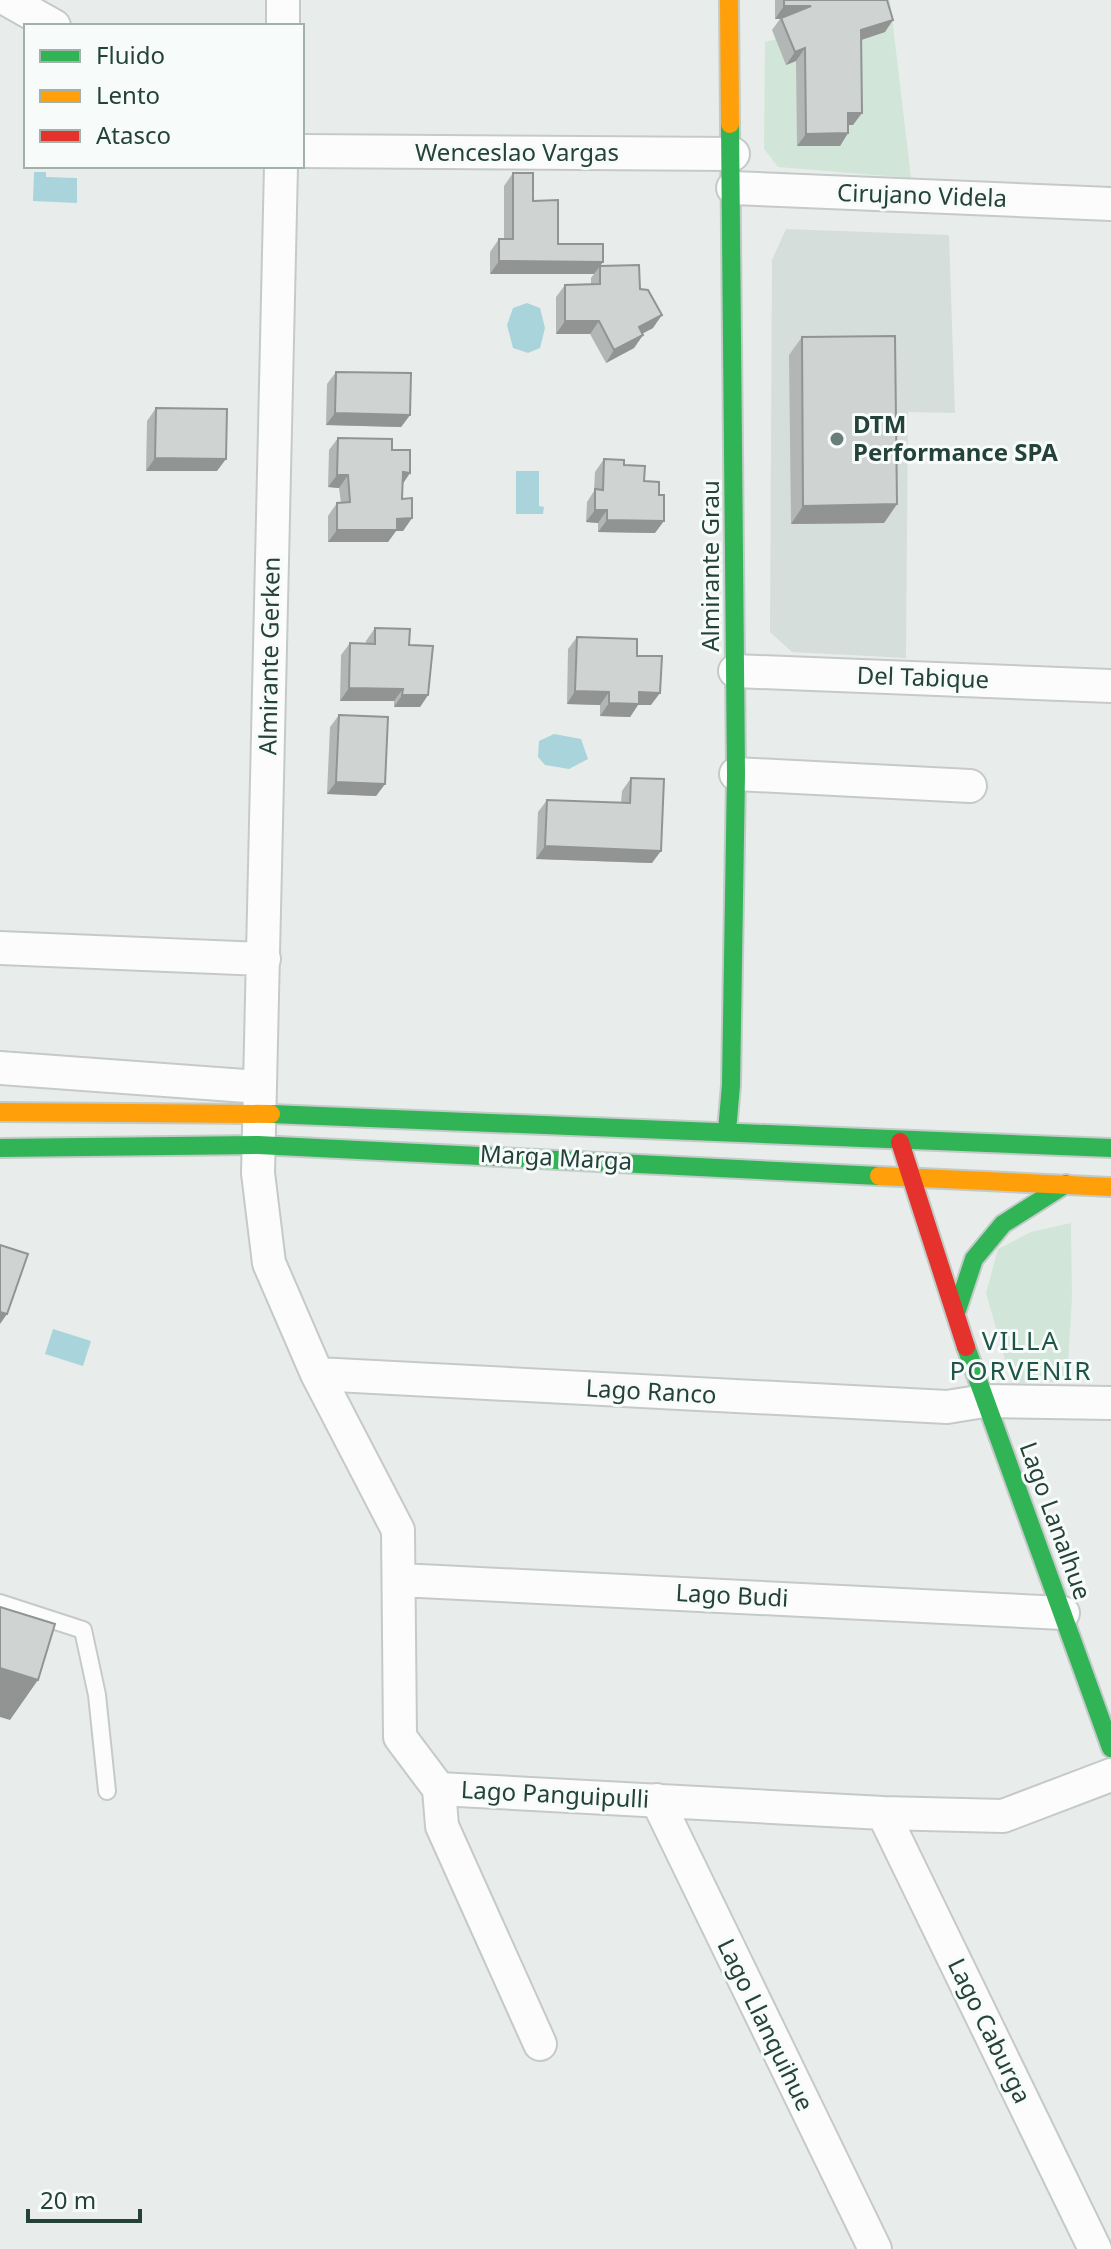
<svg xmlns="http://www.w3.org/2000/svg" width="1111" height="2249" font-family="'Noto Sans',sans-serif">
<rect width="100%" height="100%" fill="#e8edeb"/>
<path fill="#d6dedb" d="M786,229l163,6 6,178 -47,-1 -2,246 -114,-6 -22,-20 2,-372z"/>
<path fill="#d1e6d8" d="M875,0h15l21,178 -133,-11 -14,-18 1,-107 12,-3 19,22 44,64h12v-82z
M1071,1223l1,75 -5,83 -55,3 -26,-91 12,-44 33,-17z"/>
<path fill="#a9d4db" d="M34,172h12v5l31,1v25l-44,-2z
M527,303l13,5 5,20 -5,20 -12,5 -15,-5 -6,-23 6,-17z
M516,471h23v35l5,1 -1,7h-27z
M554,734l27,5 7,20 -19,10 -24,-4 -7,-8 1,-16z
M53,1329l38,12 -8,25 -38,-12z"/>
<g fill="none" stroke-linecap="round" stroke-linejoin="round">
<defs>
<path id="lane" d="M0,1603l83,27 14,65 10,96"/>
<path id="street" d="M8,0l46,26
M283,26v-26
M302,151l431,3
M281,166l-23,1007 11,90 48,111 81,156 2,207 39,52 444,24 120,3 108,-41
M733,188l378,16
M735,671l376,15
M736,774l234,12
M0,948l264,11
M0,1068l259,19
M317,1374l630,33 37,-6 127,2
M400,1580l663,33
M439,1789l3,37 98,218
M657,1800l218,449
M883,1813l212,436"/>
<path id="fast" d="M271,1114l840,34
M727,1131l4,-46 5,-311 -6,-650
M0,1148l258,-3 621,31
M957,1310l17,-51 29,-35 63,-40
M966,1347l145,401"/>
<path id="slow" d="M729,0l1,124
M0,1112l271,2
M879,1176l232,11"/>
<path id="jam" d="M900,1142l66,205"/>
</defs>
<use href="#lane" stroke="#c5cac8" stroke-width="20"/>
<use href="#street" stroke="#c5cac8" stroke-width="36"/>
<use href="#fast" stroke="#c3cbc8" stroke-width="22"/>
<use href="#slow" stroke="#c3cbc8" stroke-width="22"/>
<use href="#jam" stroke="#c3cbc8" stroke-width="22"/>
<use href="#lane" stroke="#fcfcfc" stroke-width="16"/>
<use href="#street" stroke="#fcfcfc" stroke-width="32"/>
<use href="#fast" stroke="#30b455" stroke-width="18"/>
<use href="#slow" stroke="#ff9f0a" stroke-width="18"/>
<use href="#jam" stroke="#e5322d" stroke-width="18"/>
</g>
<path fill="#b2b6b5" d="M775,0h112l-2,32 -24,8 -8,85h-5v8l-8,13h-43l-1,-85 -10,4 -14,-35 8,-11h-5z
M513,173l20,28 25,43 45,18 -9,12h-104v-22l9,-13h5v-53z
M600,266l40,23 13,39 -11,6 1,1 -9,13 -28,15 -16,-29h-34v-37l9,-12h26v-7z
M802,337l95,167 -13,19 -93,1 -2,-169z
M336,372l74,43 -9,12 -75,-2 1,-41z
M156,408l61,63h-71l1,-50z
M338,438l54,12 18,23 -7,10 -1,16 10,19 -9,13h-7l-8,11h-60v-26l9,-13h4l-2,-15 -11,-1 1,-37z
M604,459l20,6 20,16 11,52 -57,-1v-9l-12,-1 1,-20 7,-11 1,-19z
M375,628l34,17 19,50 -8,12h-26v-6h-54l1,-46 9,-12h16v-2z
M577,637l60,19 14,49h-13l-8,12 -30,-1v-11l-33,-1 1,-55z
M339,715l46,69 -9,12 -49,-2 3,-67z
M631,778l21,85 -116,-4 2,-47 9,-12 74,3 1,-12z"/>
<path fill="#919493" d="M784,6h27l-8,12 -28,1z
M893,20l-8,12 -33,11 9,-13z
M805,48l-9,13 -10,4 9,-13z
M848,113h14l-9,12h-13z
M848,133l-8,13h-43l9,-12z
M499,261l104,1 -9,12h-104z
M662,315l-9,13 -23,12 9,-13z
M565,321h34l-9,13h-34z
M643,335l-9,13 -28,15 8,-13z
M335,413l75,2 -9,12 -75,-2z
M155,458l71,1 -9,12h-71z
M403,472l7,1 -8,12z
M337,475h11l-9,13 -11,-1z
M897,504l-13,19 -93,1 12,-18z
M595,510h12l-9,13 -12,-1z
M412,518l-9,13h-7l-8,11h-60l9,-12 60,-11z
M607,520l57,1 -9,12 -57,-1z
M349,688l54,1 -9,12h-54z
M575,691l34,1 -9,13 -33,-1z
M639,692l21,1 -9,12h-13l-8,12 -30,-1 9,-13z
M402,695h26l-8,12h-26z
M336,782l49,2 -9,12 -49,-2z
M545,846l116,5 -9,12 -116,-4z
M0,1312l7,2 -7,10z
M0,1668l38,12 -28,40 -10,-3z"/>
<path fill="#cfd4d2" stroke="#919493" stroke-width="2" d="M784,0h103l6,20 -32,10 1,83h-14v20l-42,1 -1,-86 -10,4 -14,-34 30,-12h-27z
M513,173h20v28l25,-1v44h45v18l-104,-1v-22h14z
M639,265l1,24 8,1 14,25 -23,12 4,8 -29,15 -15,-29h-34v-36l35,-1v-18z
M895,336l2,168 -94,2 -1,-169z
M336,372l75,1 -1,42 -75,-2z
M156,408l71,1 -1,50 -71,-1z
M338,438l54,1v11h18v23l-7,-1 -1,27 10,-1v20l-15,1v11h-60v-27l13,-1 -2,-27h-11z
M604,459l20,1v5l21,1 -1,15 15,1v13h5v26l-57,-1v-10h-12v-21l8,1z
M375,628l35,1 -1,16 24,1 -5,49h-26l1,-6 -54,-1 1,-45 25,1z
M577,637l60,2v17h25l-2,37 -21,-1v12l-30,-1v-11l-34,-1z
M339,715l49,2 -3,67 -49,-2z
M631,778l33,1 -3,72 -116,-5 2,-46 83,3z
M0,1245l28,9 -21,60 -7,-2z
M0,1607l55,17 -17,56 -38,-12z"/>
<circle fill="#697e78" stroke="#f7fbf9" stroke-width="3" cx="837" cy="439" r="8"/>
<g text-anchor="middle" stroke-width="6" stroke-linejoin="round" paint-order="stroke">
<g font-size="24" fill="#24423a" stroke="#f7fbf9">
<text x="517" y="161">Wenceslao Vargas</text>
<text transform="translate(922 196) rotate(2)" y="8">Cirujano Videla</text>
<text transform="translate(711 566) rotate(-90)" y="8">Almirante Grau</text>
<text transform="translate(270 656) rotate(-89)" y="8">Almirante Gerken</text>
<text transform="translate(923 678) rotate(2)" y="8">Del Tabique</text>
<text transform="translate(556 1158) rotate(3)" y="8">Marga Marga</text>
<text transform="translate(651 1392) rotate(3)" y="8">Lago Ranco</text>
<text transform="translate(1055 1521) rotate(70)" y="8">Lago Lanalhue</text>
<text transform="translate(732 1596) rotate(3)" y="8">Lago Budi</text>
<text transform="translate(555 1795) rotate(3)" y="8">Lago Panguipulli</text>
<text transform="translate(765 2025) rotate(64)" y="8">Lago Llanquihue</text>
<text transform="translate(989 2031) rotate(64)" y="8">Lago Caburga</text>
</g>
<g font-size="24" font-weight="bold" fill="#24423a" stroke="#f7fbf9" text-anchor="start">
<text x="853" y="433">DTM<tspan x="853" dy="28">Performance SPA</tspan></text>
</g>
<g font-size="26" letter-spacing="2" fill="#1f5548" stroke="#f7fbf9">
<text x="1021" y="1350">VILLA<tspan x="1021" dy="30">PORVENIR</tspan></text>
</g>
</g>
<rect x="24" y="24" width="280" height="144" fill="#f7fbf9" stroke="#a3b1ad" stroke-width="2"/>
<rect x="40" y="50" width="40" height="12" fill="#30b455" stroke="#a3b1ad" stroke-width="2"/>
<text x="96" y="64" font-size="24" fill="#24423a">Fluido</text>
<rect x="40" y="90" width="40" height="12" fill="#ff9f0a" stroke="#a3b1ad" stroke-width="2"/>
<text x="96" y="104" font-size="24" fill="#24423a">Lento</text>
<rect x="40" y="130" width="40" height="12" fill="#e5322d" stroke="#a3b1ad" stroke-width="2"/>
<text x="96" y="144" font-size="24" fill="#24423a">Atasco</text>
<path d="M28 2209v12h112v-12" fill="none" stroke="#24423a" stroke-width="4"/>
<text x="40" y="2209" font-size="24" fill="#24423a" stroke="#f7fbf9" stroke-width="6" paint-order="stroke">20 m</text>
</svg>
